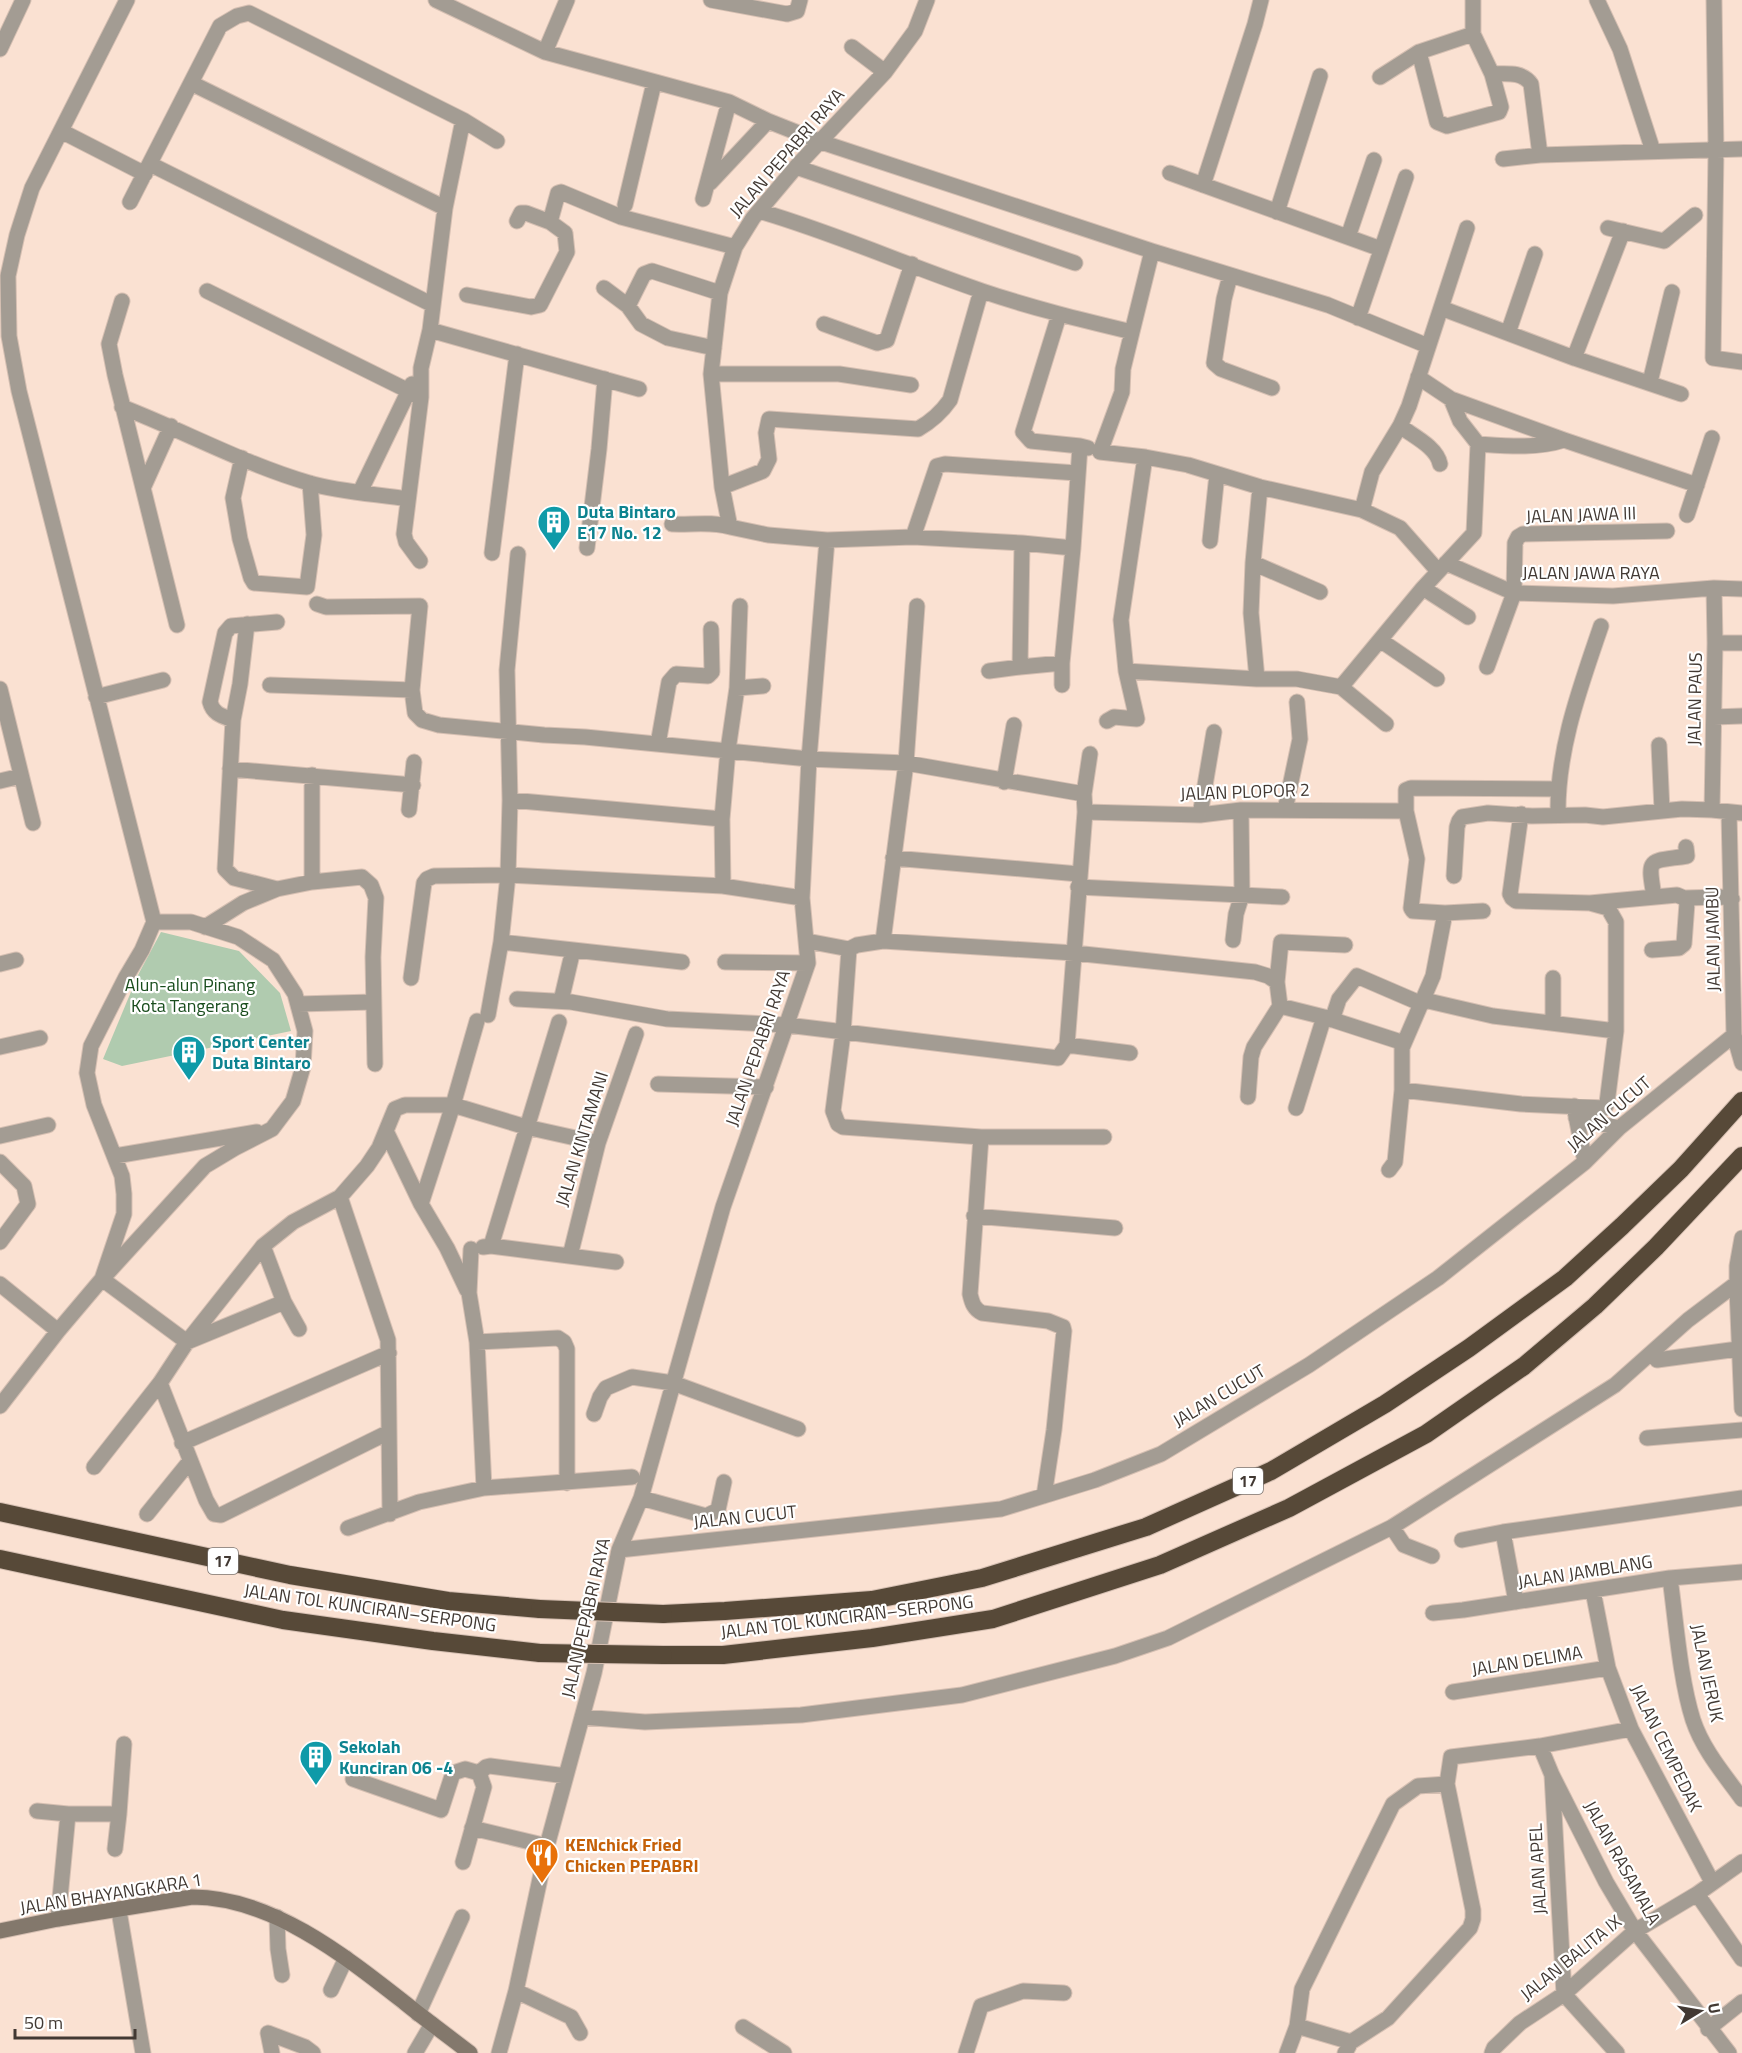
<svg xmlns="http://www.w3.org/2000/svg" width="1742" height="2053" font-family="'Titillium Web',sans-serif">
<rect width="100%" height="100%" fill="#fae1d2"/>
<path fill="#b0cbaf" d="M161,932l78,19 41,42 11,38 -169,35 -19,-7 35,-84z"/>
<g fill="none" stroke-linecap="round" stroke-linejoin="round">
<defs>
<path id="street" d="M436,0l109,52 184,50 39,19 53,21 331,109 176,54 100,41
M711,0l76,14 10,-3 3,-11
M1473,0v34l19,40c14,0 30,-3 39,10l9,71 202,-6
M1597,0l23,49 33,102
M1714,0l2,151 -3,207 29,4
M852,47l33,25
M0,49l23,-49
M545,52l22,-52
M1419,52l54,-18
M1380,77l39,-25 18,70 10,4 52,-14 2,-5 -9,-33
M191,83l254,125
M61,131l84,43
M1503,159l37,-4
M150,164l283,141
M796,167l279,96
M1170,173l211,76
M710,183l58,-62
M1203,185l52,-161 6,-24
M703,199l26,-97
M130,202l90,-176 17,-10 12,-3 214,107 34,21
M625,205l29,-122
M759,211c76,22 149,55 223,80 50,17 100,29 150,41l-9,37 -1,23 -22,60 45,5 43,8 72,22 102,23 38,18 38,43
M1277,212l43,-136
M517,221l4,-8h5l24,9
M1608,228l56,13 31,-26
M1348,237l26,-77
M1230,276l-6,23 -10,64 7,6 51,19
M604,288l24,18 13,18 27,14 46,10
M207,291l214,106
M467,295l64,12 9,-2 27,-53 -2,-19 -15,-11 8,-29 3,-1 60,25 114,30
M122,301l-13,43 6,31 62,250
M628,306l16,-32 8,-3 68,22
M1441,308l133,50 107,36
M1059,315l-36,117 8,9 49,5 8,2
M1358,318l48,-141
M824,324l53,19 10,-3 25,-76
M430,330l209,59
M1132,332l20,-81
M1508,333l27,-79
M1574,358l49,-127
M711,374h128l72,11
M1418,377l33,22 113,41 133,45
M1650,382l22,-90
M1451,399l9,22 18,23c29,2 58,5 86,-4
M122,407c62,24 122,57 187,76 31,9 67,11 99,16
M1400,426c13,10 37,21 40,38
M242,458l-9,40 7,41 11,39 3,5 53,4 7,-52 -4,-52
M144,486l27,-60
M722,487l41,-16 6,-12 -3,-26 3,-14 149,10c14,-8 23,-16 32,-29l31,-109
M360,492l52,-108
M1362,510l10,-38 28,-46 9,-20 58,-178
M1687,515l25,-77
M672,524c19,1 40,-3 58,3
M913,537l24,-71 8,-2 132,9
M827,540l86,-3 109,6 51,5 7,-102
M1210,541l7,-67
M1022,543l-2,124 42,-4 11,-115
M587,548l12,-99 6,-70
M492,553l25,-199
M420,561l-14,-19 -2,-8 17,-137v-29l9,-38 15,-122 18,-88
M1253,563l67,29
M1446,563l68,30 99,3 101,-8 28,1
M1423,588l45,29
M317,604l9,3 94,-1 -8,84 3,23 7,7 17,5 105,10 41,2 224,22 97,4 178,31
M247,624l-7,60 -7,36 -8,149 9,9 43,11 35,-7v-107
M1380,640l57,39
M1715,643h27
M1062,663v22
M1487,667l27,-74 1,-50 3,-6 5,-3 144,-3
M989,671l31,-4
M1126,671l131,8h40l44,8 45,37
M1257,679l-6,-66 2,-50 7,-76
M270,685l142,5
M1341,687l82,-99 51,-55 4,-89
M737,688l26,-2
M0,689l33,134
M96,697l67,-17
M1714,717l28,-1
M233,720c-11,-4 -20,-6 -23,-18l15,-69 6,-7 46,-4
M1107,721l7,-4 23,2 -11,-48 -5,-51 24,-163
M658,744l11,-62 7,-8 32,2 4,-4 -1,-43
M1659,745l3,65
M230,769l183,16
M0,781l21,-5
M1004,782l10,-57
M510,800l212,19
M409,810l5,-48
M1285,810l15,-71 -3,-37
M1712,810l3,-167 -1,-55
M1085,812l115,3 41,-5 165,1
M1729,813l5,222 8,28
M1521,814l-11,80 2,4 4,3 74,2 87,-8 7,3 3,5 -3,41 -5,4 -27,2
M1200,815l14,-83
M1558,815c-1,-66 22,-127 43,-189
M893,858l186,16
M1454,876l3,-49 2,-6 3,-4 26,-4 44,3 53,-1 18,2 79,-8 30,1 30,3
M312,882l50,-5 9,8 5,13 -3,59 2,107
M723,886l-1,-67 6,-69 9,-62 3,-82
M1078,887l204,10
M1654,896c-7,-40 -5,-34 33,-40l-1,-9
M1684,898l38,-1 10,2
M1483,911l-38,2 -32,-2 -2,-3 6,-49 -11,-48v-21l5,-2 147,1
M205,927l38,-24 34,-14
M1233,940l3,-26 6,-19 -1,-85
M807,941l42,8 8,-4 26,-4 191,12 181,19 13,4 9,6
M883,941l23,-178 11,-157
M501,942l181,20
M1345,945l-64,-3 -4,40 3,24 44,11 80,26
M849,949l-6,84 -10,78 5,13 5,3 138,10h123
M725,962l83,1
M0,964l16,-4
M411,978l13,-95 3,-4 7,-3 74,-1 215,11 79,12
M1553,978v44
M517,999l54,3 96,17 120,6 271,33 9,-13 18,-233 -1,-18 6,-40
M1424,1000l69,16 123,15
M561,1001l12,-51
M298,1004l75,-2
M488,1015l13,-73 7,-67 2,-75 -3,-130 11,-116
M1332,1020l7,-21 18,-23 65,28
M1067,1045l63,8
M0,1047l40,-9
M658,1084l108,3
M1402,1090l119,14 84,4 2,-5 9,-72v-109l-8,-14 -18,-5
M1248,1097l3,-40 3,-10 26,-41
M1574,1106l11,56
M1296,1108l28,-91
M1576,1118l43,10
M386,1131l35,73 26,44 20,42
M0,1136l48,-11
M981,1137l-11,157c2,9 4,15 12,19l66,8 15,6 1,4 -10,99 -10,66
M115,1156l142,-24
M0,1162l24,24 4,18 -28,38
M1389,1170l6,-8 7,-72v-42l31,-72 12,-63
M340,1197l48,143 2,174
M421,1204l32,-99 24,-84
M974,1216l141,12
M1742,1238l-5,28v23l5,120
M263,1246l21,56 15,27
M491,1246l68,-224
M483,1247l8,-1 125,16
M471,1249l-2,44 8,49 7,146
M570,1256l28,-113 38,-109
M102,1279l22,-65v-20l-2,-18 -28,-71 -7,-32 4,-27 35,-69 16,-27 12,-28 -135,-531 -10,-55 -1,-60 9,-41 15,-47 95,-188
M102,1279l85,63 97,-40
M0,1284l58,47
M477,1342l81,-4 6,4 3,7v134
M1657,1360l81,-11
M160,1383l46,117 8,14 7,1 168,-83
M0,1406l58,-75 44,-52 103,-113 30,-18 37,-19 21,-28 10,-34 2,-36 -10,-37 -22,-34 -35,-23 -47,-15h-37
M594,1414l6,-17 6,-9 26,-11 41,6 125,46
M1647,1438l95,-8
M182,1443l207,-90
M94,1467l66,-84 27,-41 76,-96 30,-24 47,-25 27,-31 12,-18 16,-39 10,-4h48l73,22 72,16
M641,1498l65,18 12,-6 6,-28
M147,1514l43,-53
M1392,1527l12,18 28,11
M348,1528l71,-26 65,-14 148,-11
M1503,1532l13,70
M1462,1540l41,-8 239,-34
M619,1550l382,-41 94,-29 66,-26 148,-89 129,-87 147,-116 34,-34 115,-93
M1670,1578c6,44 10,101 23,142 10,30 31,54 49,79
M1593,1591l15,77 23,61 81,153
M1433,1613l30,-3 207,-32 72,-6
M1453,1692l155,-24
M582,1717l63,5 156,-7 161,-20 153,-39 53,-18 224,-111 223,-142 73,-65 49,-37
M1540,1746l12,29 12,219 53,59
M479,1773l7,-6 4,-1 76,10
M1552,1775l54,107 29,49 94,122
M353,1779l88,31 12,-37 12,-4 14,4 5,14 -21,75
M37,1811l31,3
M472,1828l75,18
M115,1849l4,-35
M1697,1894l45,65
M119,1911l24,142
M277,1917l1,32 4,26
M58,1919l10,-105h51l5,-70
M331,1990l15,-32
M516,1991l55,26 9,16
M418,2014l44,-97
M1297,2026l54,16
M743,2027l41,26
M1708,2029l34,-27
M272,2053l-4,-20 37,14 8,6
M415,2053l17,-29
M499,2053l17,-62 31,-145 47,-173 25,-123 22,-52 82,-291 85,-244 -6,-65 7,-139 18,-219 -59,-5 -38,-8 -8,-40 -11,-113 9,-81 15,-46 18,-29 43,-51 89,-95 30,-41 12,-31
M966,2053l15,-47 42,-15 41,2
M1287,2053l10,-27 5,-37 91,-185 25,-18 29,-2
M1345,2053l6,-11 37,-24 82,-90 3,-9v-9l-26,-126 4,-27 89,-11 91,-17
M1492,2053l2,-5 26,-25 44,-29 71,-63 62,-37 45,-32"/>
<path id="secondary" d="M0,1931l58,-12 134,-22c79,0 153,59 213,106 21,17 43,33 65,50"/>
<path id="highway" d="M0,1512l290,63 158,26 92,8
M0,1559l283,61 150,21 107,12
M663,1614l62,-3 147,-11 110,-22 164,-51 125,-56 114,-67 84,-56 96,-70 57,-52 59,-57 61,-68
M663,1655h60l149,-17 121,-19 167,-54 129,-57 137,-74 98,-68 71,-60 61,-59 86,-91"/>
</defs>
<use href="#street" stroke="#d5bfb2" stroke-width="17"/>
<use href="#secondary" stroke="#d5bfb2" stroke-width="17"/>
<use href="#highway" stroke="#d5bfb2" stroke-width="20"/>
<use href="#street" stroke="#a39c93" stroke-width="15"/>
<use href="#secondary" stroke="#83786c" stroke-width="15"/>
<use href="#highway" stroke="#574938" stroke-width="18"/>
<defs>
<path id="highway-bridge" d="M540,1609l123,5
M540,1653l123,2"/>
</defs>
<use href="#highway-bridge" stroke="#d5bfb2" stroke-width="20" stroke-linecap="butt"/>
<use href="#highway-bridge" stroke="#574938" stroke-width="18"/>
</g>
<defs>
<symbol id="building-pin" viewBox="-11 -11 22 30"><path d="M0 17L-7.5 6A9.5 9.5 0 1 1 7.5 6Z" fill="#0f9aa8" stroke="#fff"/><path d="M-4-6H4V6H1V3H-1V6H-4ZM-2.5-4.3h1.7v1.8h-1.7ZM.8-4.3h1.7v1.8H.8ZM-2.5-1h1.7V.8h-1.7ZM.8-1h1.7V.8H.8Z" fill="#fff"/></symbol>
<symbol id="restaurant-pin" viewBox="-11 -11 22 30"><path d="M0 17L-7.5 6A9.5 9.5 0 1 1 7.5 6Z" fill="#e8710a" stroke="#fff"/><path d="M-5-6h1v4h1v-4h1v4h1v-4h1v5L-1.5 .5V6h-2V.5L-5-1ZM5-6V6H3V1.5H1.5Q1.5-4 5-6Z" fill="#fff"/></symbol>
</defs>
<g fill-rule="evenodd">
<use href="#building-pin" x="535" y="503" width="38" height="52"/>
<use href="#building-pin" x="170" y="1033" width="38" height="52"/>
<use href="#building-pin" x="297" y="1738" width="38" height="52"/>
<use href="#restaurant-pin" x="523" y="1836" width="38" height="52"/>
</g>
<g text-anchor="middle" stroke-width="4.5" stroke-linejoin="round" paint-order="stroke">
<g fill="#fff" stroke="#7b7470" stroke-width="1.5">
<rect x="1233" y="1468" width="30" height="26" rx="4.5"/>
<rect x="208" y="1548" width="30" height="26" rx="4.5"/>
</g>
<g font-size="16" font-weight="bold" fill="#423933">
<text x="1248" y="1487">17</text>
<text x="223" y="1567">17</text>
</g>
<g font-size="18" fill="#423933" stroke="#fff">
<text transform="translate(787 153) rotate(-49)" y="6">JALAN PEPABRI RAYA</text>
<text transform="translate(1581 515) rotate(-2)" y="6">JALAN JAWA III</text>
<text x="1591" y="579">JALAN JAWA RAYA</text>
<text transform="translate(1695 699) rotate(-89)" y="6">JALAN PAUS</text>
<text transform="translate(1245 792) rotate(-2)" y="6">JALAN PLOPOR 2</text>
<text transform="translate(1713 939) rotate(-91)" y="6">JALAN JAMBU</text>
<text transform="translate(758 1048) rotate(-71)" y="6">JALAN PEPABRI RAYA</text>
<text transform="translate(1609 1114) rotate(-41)" y="6">JALAN CUCUT</text>
<text transform="translate(582 1139) rotate(-73)" y="6">JALAN KINTAMANI</text>
<text transform="translate(1219 1396) rotate(-31)" y="6">JALAN CUCUT</text>
<text transform="translate(745 1517) rotate(-6)" y="6">JALAN CUCUT</text>
<text transform="translate(1585 1572) rotate(-9)" y="6">JALAN JAMBLANG</text>
<text transform="translate(370 1608) rotate(8)" y="6">JALAN TOL KUNCIRAN–SERPONG</text>
<text transform="translate(847 1617) rotate(-7)" y="6">JALAN TOL KUNCIRAN–SERPONG</text>
<text transform="translate(586 1618) rotate(-77)" y="6">JALAN PEPABRI RAYA</text>
<text transform="translate(1527 1661) rotate(-9)" y="6">JALAN DELIMA</text>
<text transform="translate(1707 1673) rotate(78)" y="6">JALAN JERUK</text>
<text transform="translate(1666 1748) rotate(64)" y="6">JALAN CEMPEDAK</text>
<text transform="translate(1622 1863) rotate(61)" y="6">JALAN RASAMALA</text>
<text transform="translate(1538 1869) rotate(-93)" y="6">JALAN APEL</text>
<text transform="translate(111 1894) rotate(-9)" y="6">JALAN BHAYANGKARA 1</text>
<text transform="translate(1571 1958) rotate(-39)" y="6">JALAN BALITA IX</text>
</g>
<g font-size="18" font-weight="bold" fill="#0d838f" stroke="#fff" text-anchor="start">
<text x="577" y="518">Duta Bintaro<tspan x="577" dy="21">E17 No. 12</tspan></text>
<text x="212" y="1048">Sport Center<tspan x="212" dy="21">Duta Bintaro</tspan></text>
<text x="339" y="1753">Sekolah<tspan x="339" dy="21">Kunciran 06 -4</tspan></text>
</g>
<g font-size="18" fill="#184c1c" stroke="#fff">
<text x="190" y="991">Alun-alun Pinang<tspan x="190" dy="21">Kota Tangerang</tspan></text>
</g>
<g font-size="18" font-weight="bold" fill="#c56008" stroke="#fff" text-anchor="start">
<text x="565" y="1851">KENchick Fried<tspan x="565" dy="21">Chicken PEPABRI</tspan></text>
</g>
</g>
<g transform="translate(1700 2011) rotate(79)" stroke="#ffffff" stroke-width="4.5" paint-order="stroke">
<path d="M0-4.5L10 22L0 15L-10 22Z" fill="#423933"/>
<text y="-9" font-size="16" font-weight="bold" text-anchor="middle" fill="#423933">U</text>
</g>
<path d="M15 2029v9h120v-9" fill="none" stroke="#423933" stroke-width="3"/>
<text x="24" y="2029" font-size="18" fill="#423933" stroke="#ffffff" stroke-width="4.5" paint-order="stroke">50 m</text>
</svg>
